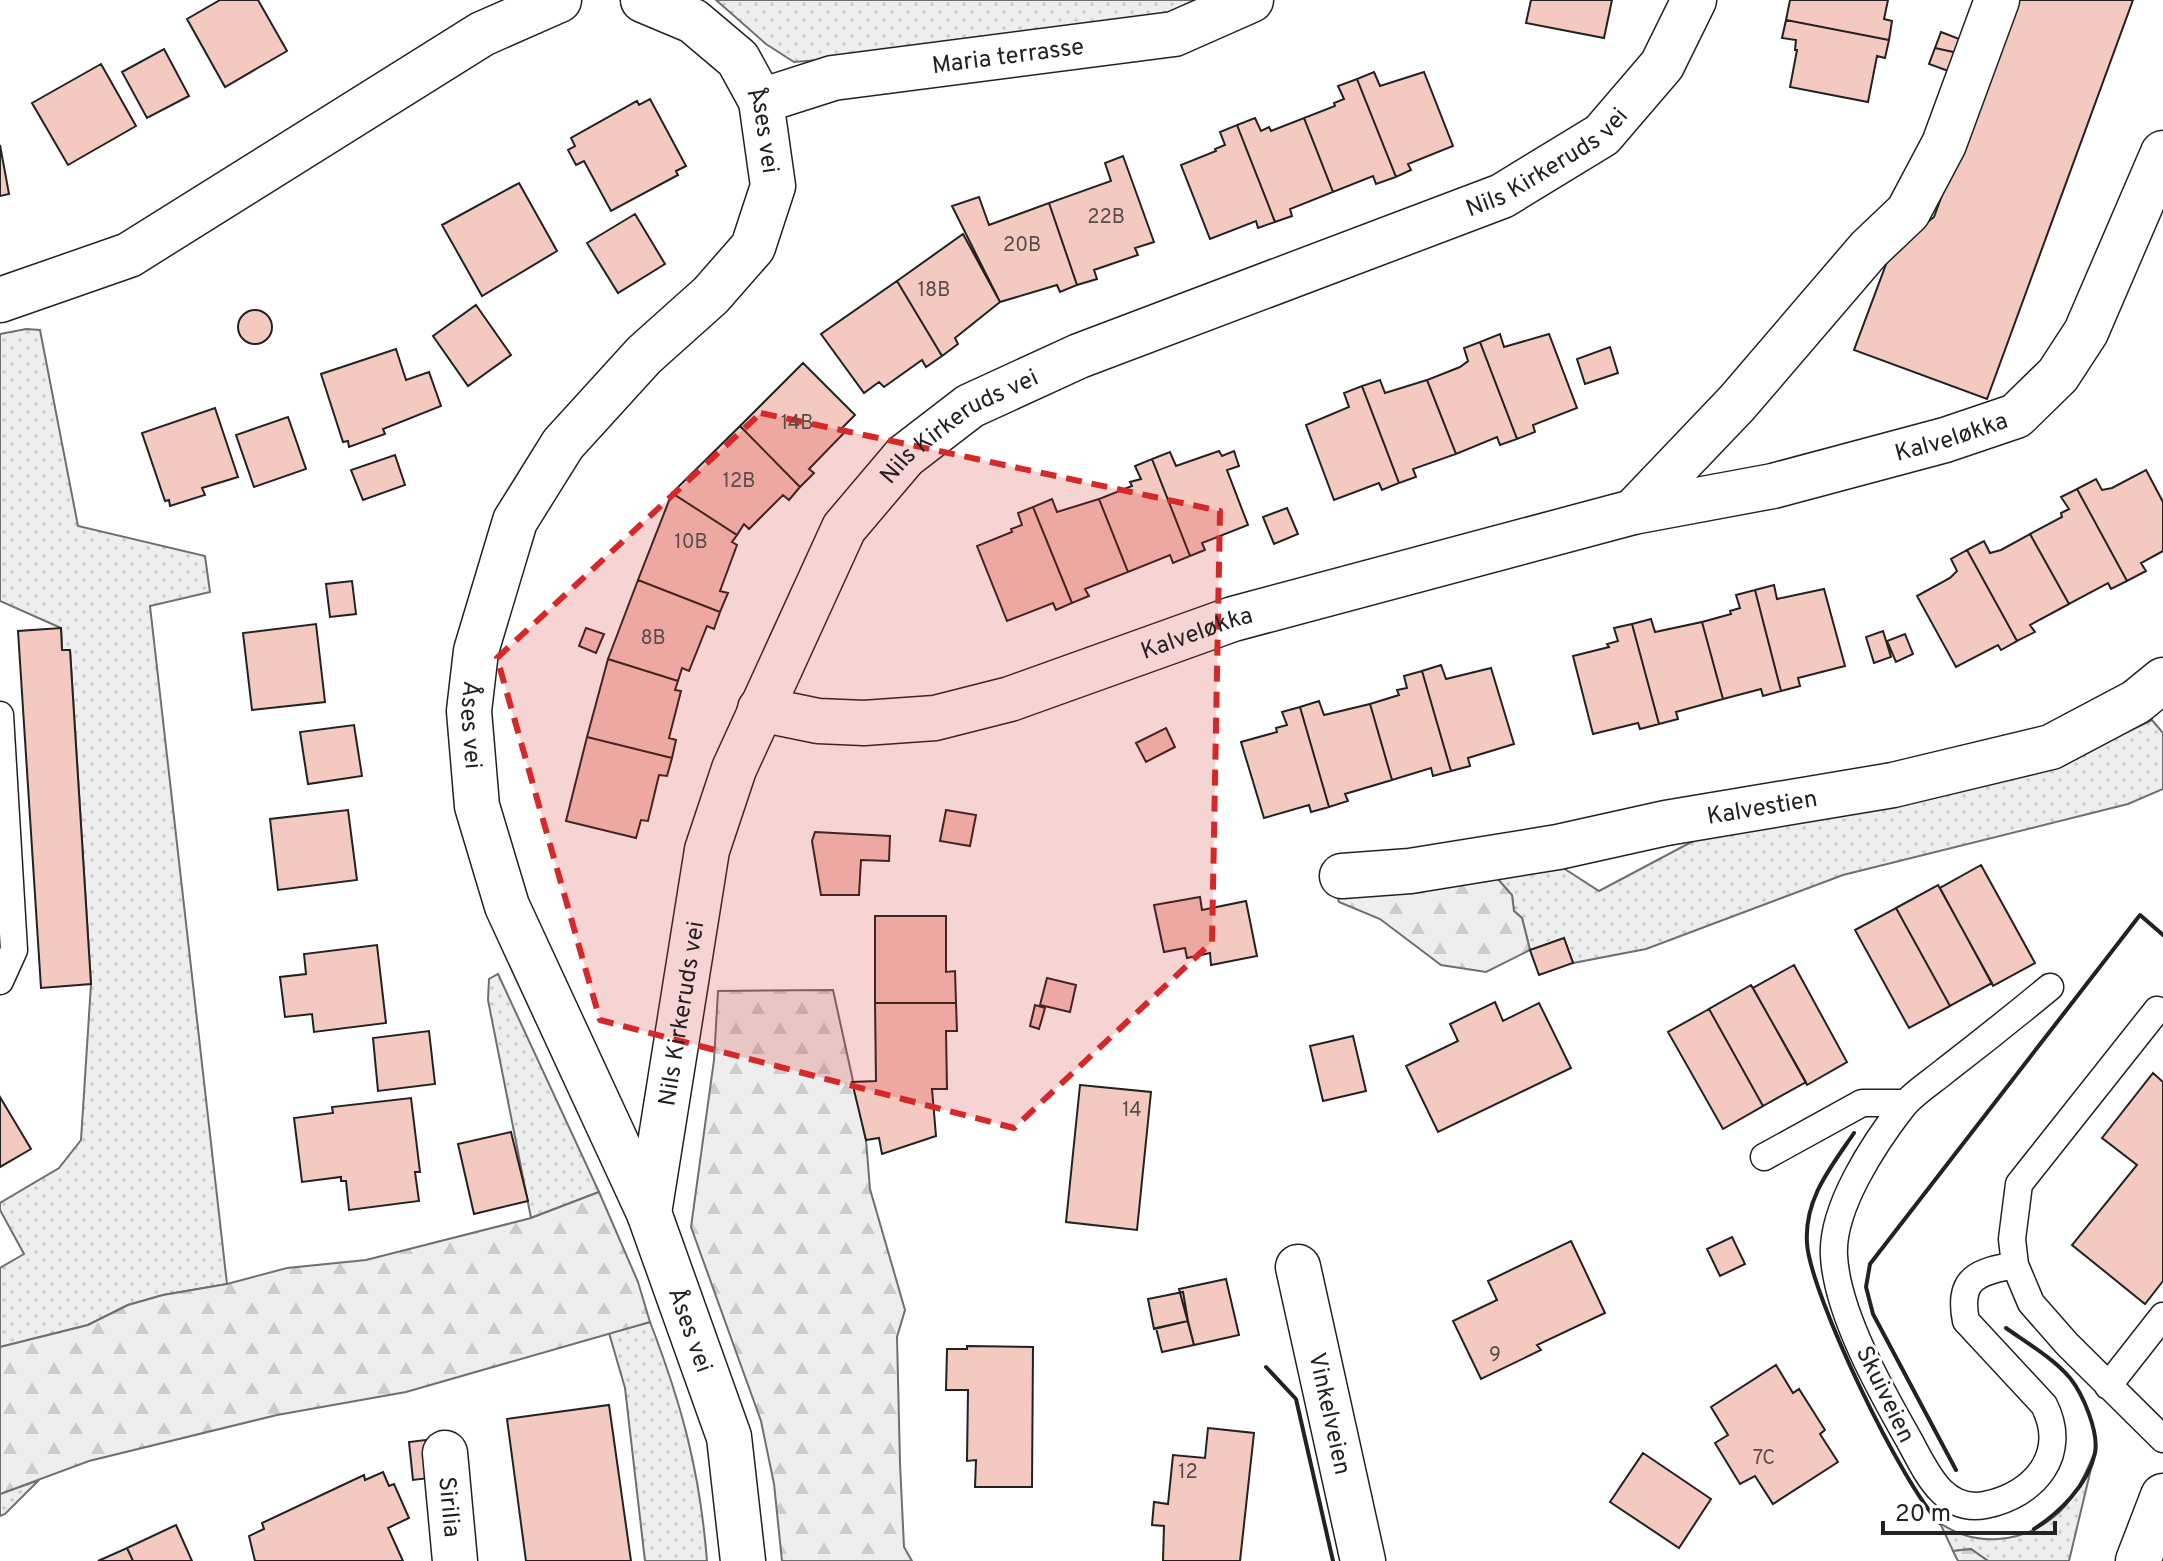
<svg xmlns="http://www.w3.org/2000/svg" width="2163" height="1561" font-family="Overpass,sans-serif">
<defs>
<pattern id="grass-dots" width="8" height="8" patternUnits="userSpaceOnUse" patternTransform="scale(2)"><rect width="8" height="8" fill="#eee"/><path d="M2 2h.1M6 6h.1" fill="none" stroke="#ccc" stroke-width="1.8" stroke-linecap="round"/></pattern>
<pattern id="forest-firs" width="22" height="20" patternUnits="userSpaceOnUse" patternTransform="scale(2)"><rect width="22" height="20" fill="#eee"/><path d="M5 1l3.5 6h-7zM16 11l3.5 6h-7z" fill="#ccc"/></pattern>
</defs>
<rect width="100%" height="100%" fill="#fff"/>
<path fill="url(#grass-dots)" stroke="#6f6f6f" stroke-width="2" d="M716,0h493l-37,15 -224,35 -154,12 -28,-18z
M26,329l14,1 38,196 127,30 5,36 -60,14 77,678 -64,11 -35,10 -40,20 -88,22v-79l24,-14 -24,-44v-7l59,-35 22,-28 10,-156 -21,-334h-8l-1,-22 -61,-27v-267z
M2152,720l11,13v56l-35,15 -285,71 -197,74 -73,14 -9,-25 -34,12 -8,-32 -8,-7 -2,-15 -16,-19 58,-15 45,29 115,-61 380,-82z
M498,974l101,218 -68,26 -43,-218 1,-21z
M650,1322c32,83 50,150 57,239h-62l-20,-173 -16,-55z
M2095,1452l-26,109h-81l-17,-12 -18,2 -13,-28c35,24 81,21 115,-7 19,-15 30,-42 40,-64z
M39,1480l-34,34 -5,2v-22z"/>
<path fill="url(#forest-firs)" stroke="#6f6f6f" stroke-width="2" d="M1496,877l16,18 2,16 8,7 8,32 -44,22 -45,-7 -61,-46 -41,-17 -5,-16z
M833,990l33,150 4,49 35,121 -8,27 3,126 4,84 8,14h-130l-8,-77 -13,-63 -70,-194 23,-167 4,-69z
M599,1192l39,90 12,40 -244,70 -129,23 -188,46 -89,33v-147l88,-22 40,-20 35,-10 64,-11 60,-16 79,-8 165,-42z
M1971,1549l17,12h-30l-5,-10z"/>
<path fill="#f3c9c0" stroke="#222" stroke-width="2" d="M220,0h38l29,51 -62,36 -38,-68z
M1531,0h81l-8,38 -78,-15z
M1790,0h98l-4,19 8,2 -3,19 -103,-20z
M2014,0h119l-146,399 -133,-49 37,-99 43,-34z
M1786,20l103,20 -4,18 -8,-2 -9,46 -78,-15 7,-37h-2l1,-10 -14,-2z
M1941,32l21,8 -4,13 -23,-5z
M1935,48l23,5 -7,19 -22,-8z
M164,49l25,47 -42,22 -25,-46z
M101,64l35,62 -68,39 -36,-62z
M1374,72l6,14 44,-14 29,74 -45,18 3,6 -15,7 -39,-98z
M1357,79l39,98 -20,7 -3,-8 -40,16 -29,-74 31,-12 -1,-3 10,-4 -6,-13z
M650,99l36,67 -10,5 2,4 -67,36 -27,-50 -8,4 -8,-15 7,-4 -4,-8 66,-37 2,4z
M1255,118l6,13 8,-4 2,4 33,-13 29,74 -43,17 2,7 -17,6 -38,-97z
M1237,125l38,97 -17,6 -2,-7 -46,18 -29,-74 35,-14 -1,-2 10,-4 -5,-13z
M0,145l9,49 -9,2z
M1123,156l31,86 -19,6 3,7 -44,15 3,9 -20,6 -28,-82 62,-22 -6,-18z
M519,183l38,68 -75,45 -40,-71z
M979,197l10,28 60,-22 28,82 -17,7 -3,-7 -57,17 -48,-96z
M635,214l30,50 -47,29 -31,-50z
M963,234l37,68 -45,36 3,6 -16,12 -45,-75z
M897,281l45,75 -16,11 -4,-7 -38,27 -5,-5 -15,11 -43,-59z
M476,305l35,50 -43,31 -35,-50z
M238 327a17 17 0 1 1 34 0a17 17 0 1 1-34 0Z
M1500,334l4,13 45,-13 28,74 -44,17 2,7 -18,7 -37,-97z
M1480,342l37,97 -17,6 -3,-8 -41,17 -29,-74 33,-13 8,-6 -4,-13z
M1610,347l8,26 -33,11 -8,-25z
M396,349l10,31 23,-8 12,34 -58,23 2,5 -36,13 -1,-6 -5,1 -22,-68z
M803,363l52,52 -14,14 3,4 -35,36 5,4 -14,14 -60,-61z
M1380,380l5,13 42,-13 29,74 -43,15 3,8 -17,6 -37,-97z
M1362,386l37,97 -17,7 -3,-7 -45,17 -28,-75 43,-18 -5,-14z
M215,408l23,69 -36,11 3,7 -35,11 -1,-6 -4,1 -23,-68z
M288,417l18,52 -52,18 -18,-52z
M740,426l60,61 -11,13 -6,-5 -34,34 -5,-5 -7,11 -65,-42z
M1219,451l3,5 12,-5 5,15 -12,4 21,55 -46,18 3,7 -15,6 -38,-97 18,-7 6,14z
M395,455l10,30 -42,15 -12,-30z
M1152,459l38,97 -17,7 -3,-8 -42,17 -29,-73 33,-13 -2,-4 11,-3 -6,-13z
M2146,470l17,32v49l-22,12 5,8 -19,10 -50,-92 19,-10 6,11 10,-2z
M2077,489l50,92 -16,8 -3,-6 -39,21 -39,-70 32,-17 -1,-4 8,-4 -8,-12z
M672,493l65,42 -5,7 5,3 -17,46 8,2 -8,19 -82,-32z
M1052,499l5,13 42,-13 29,73 -43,17 4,7 -17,7 -39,-96z
M1033,507l39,96 -16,7 -3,-7 -46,18 -30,-75 35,-14 -1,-3 11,-4 -4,-12z
M1287,508l11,26 -24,10 -11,-27z
M2030,534l39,70 -39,21 5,7 -18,9 -50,-91 17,-9 6,12 11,-3z
M1967,550l50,91 -16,9 -3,-5 -42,22 -39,-71 33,-18 7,-7 -6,-12z
M638,580l82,32 -6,17 -7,-3 -18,45 -7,-3 -4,13 -70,-22z
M352,581l4,33 -26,3 -4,-33z
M1774,585l3,14 47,-10 21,77 -47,12 2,8 -19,5 -26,-101z
M1755,590l26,101 -18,5 -2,-7 -38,10 -21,-77 29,-8 -1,-3 10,-3 -4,-13z
M1651,619l4,13 47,-10 21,77 -47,13 2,7 -19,5 -27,-100z
M316,624l9,78 -73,8 -9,-77z
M1632,624l27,100 -19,5 -2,-6 -45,11 -20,-78 36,-9 -2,-3 11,-3 -4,-13z
M61,628l1,22h8l21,334 -50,4 -23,-357z
M586,628l18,6 -8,19 -17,-7z
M1883,631l8,26 -17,6 -8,-26z
M1905,634l8,20 -17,8 -9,-21z
M608,659l70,22 -3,9 6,1 -12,47 7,2 -4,18 -85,-21z
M1441,665l5,14 45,-11 23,76 -46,14 2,8 -19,5 -29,-100z
M1422,671l29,100 -18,5 -2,-8 -39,12 -22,-76 29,-9 -2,-5 10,-2 -3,-12z
M1319,701l5,14 46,-11 22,76 -47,14 3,7 -19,6 -29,-100z
M1300,707l29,100 -18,5 -2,-7 -45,13 -23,-76 36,-10 -1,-4 11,-3 -5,-13z
M354,725l8,51 -54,8 -8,-52z
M1166,728l9,19 -29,15 -10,-19z
M587,737l85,21 -5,18 -8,-1 -11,46 -7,-1 -5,18 -70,-17z
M348,810l9,70 -79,10 -8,-71z
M946,810l30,5 -6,31 -30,-5z
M815,832l75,4 -1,25 -28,-1 -2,35h-38l-9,-54z
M1981,865l54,98 -42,23 -53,-98z
M1938,885l54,98 -42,23 -54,-98z
M1200,897l2,13 44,-9 11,55 -46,9 -1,-12 -23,5 -2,-10 -21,4 -10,-47z
M1896,908l54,98 -41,22 -54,-98z
M875,916h71v56l9,-1 1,32h-81z
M1564,938l9,25 -34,12 -9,-25z
M377,945l9,78 -72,9 -2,-18 -27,3 -5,-40 26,-3 -2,-20z
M1794,965l53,97 -40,23 -54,-97z
M1047,978l29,7 -6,27 -30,-7z
M1751,985l55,97 -43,24 -54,-97z
M1495,1002l8,19 36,-18 32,65 -133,64 -32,-66 52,-25 -8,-17z
M875,1003h81l1,28h-11l1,58h-15l4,47 -54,18 -3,-16 -13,2 -14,-58 24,-1z
M1035,1005l10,3 -6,21 -9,-3z
M1709,1009l54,97 -40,23 -55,-97z
M429,1031l6,53 -57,7 -5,-53z
M1353,1036l13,55 -43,10 -13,-55z
M2153,1073l10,9v199l-18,23 -73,-59 65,-80 -35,-27z
M1080,1085l71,7 -14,138 -71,-8z
M0,1097l31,52 -31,18z
M411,1098l9,74h-5l4,29 -70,9 -3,-29h-5v-4l-39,5 -8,-64 39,-5 -1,-6z
M511,1132l17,69 -54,13 -16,-70z
M1732,1237l13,27 -25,12 -13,-27z
M1571,1241l34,72 -68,32 4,5 -60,29 -28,-58 44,-21 -9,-19z
M1226,1279l13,56 -45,10 -15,-56z
M1183,1292l5,29 -34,8 -6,-30z
M1188,1321l6,24 -32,7 -6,-24z
M967,1346l66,1 -1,140h-57l1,-27 -9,1 1,-71h-22l1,-41h20z
M1776,1365l17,28 6,-4 26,41 -5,4 18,28 -65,42 -18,-28 -15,8 -25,-41 13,-8 -17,-28z
M609,1405l22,156h-105l-19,-142z
M1208,1428l46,5 -14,128h-77l1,-35 -12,-1 2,-23 14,2 5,-49 32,3z
M433,1439l5,38 -25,3 -4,-38z
M1643,1453l68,46 -32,49 -69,-46z
M383,1472l6,14 5,-2 15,34 -21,10 15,33h-148l-6,-25 15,-7 -2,-6 102,-48 1,5z
M176,1525l16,36h-59l-6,-13z
M127,1548l6,13h-35z"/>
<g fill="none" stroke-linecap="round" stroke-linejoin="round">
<defs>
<path id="service" d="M0,715l14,235 -14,31
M2157,1010l-138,174 -7,55 3,26 16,38 36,41 96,95
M1764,1157l98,-54h44
M2015,1265c-36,7 -58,12 -49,56l78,84c25,49 -9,90 -59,100 -42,8 -59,-34 -76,-65 -28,-49 -72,-127 -75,-184 -3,-48 41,-114 70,-151 11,-13 29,-24 42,-35 35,-27 70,-55 104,-83
M2108,1386l55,-70"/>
<g id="minor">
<path id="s1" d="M643,0l50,21 45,38 23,42 12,85 -20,61 -42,48 -67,60 -81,89 -48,77 -39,130 -7,60 8,95 30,100 142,307 80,224 14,124"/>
<path id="s2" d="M761,101l72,-23 341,-44 77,-34"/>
<path d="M0,300l129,-45 353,-221 77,-34"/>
<path d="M1633,512l104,-109 132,-154 39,-37 36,-68 53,-144"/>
<path id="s3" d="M760,709l58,12 46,2 71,-5 75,-19 223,-80 400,-107 140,-26 172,-46 71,-24 42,-41 28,-43 77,-179"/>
<path id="s4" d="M1342,876l68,-5 148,-24 108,-24 227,-38 158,-38 85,-45 27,-22"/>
<path id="s5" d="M649,1213l58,-363 27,-81 110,-241 61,-72 65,-50 109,-50 423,-160 100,-61 60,-70 32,-65"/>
<path id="s6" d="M1298,1267l65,294"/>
<path id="s7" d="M445,1453l10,108"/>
</g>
<path id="secondary" d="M2138,1561l25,-65"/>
</defs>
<use href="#service" stroke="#222" stroke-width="29"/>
<use href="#minor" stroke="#222" stroke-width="47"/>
<use href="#secondary" stroke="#222" stroke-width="47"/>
<use href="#service" stroke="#fff" stroke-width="26"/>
<use href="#minor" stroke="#fff" stroke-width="44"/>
<use href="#secondary" stroke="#fff" stroke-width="44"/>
<path stroke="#222" stroke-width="4" d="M1854,1133c-23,34 -50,66 -47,110 3,51 96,244 133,280
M2006,1328c21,15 47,30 64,50 13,16 29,54 25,75 -7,32 -36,60 -61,76
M1266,1367l30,32 37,162
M1956,1470l-83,-156 -7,-27 4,-23 270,-349 23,20"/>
</g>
<path fill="#d62828" fill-opacity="0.2" stroke="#d62828" stroke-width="6" stroke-dasharray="16 10" stroke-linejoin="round" d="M761,413l459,98 -8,431 -198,186 -414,-108 -103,-362z"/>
<g text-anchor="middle" stroke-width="6" stroke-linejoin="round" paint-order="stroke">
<g font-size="20" fill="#564c4a">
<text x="1106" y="223">22B</text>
<text x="1022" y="251">20B</text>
<text x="934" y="296">18B</text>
<text x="797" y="429">14B</text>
<text x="739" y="487">12B</text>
<text x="691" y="548">10B</text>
<text x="653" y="644">8B</text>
<text x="1132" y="1116">14</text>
<text x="1495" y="1361">9</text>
<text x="1764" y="1464">7C</text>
<text x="1188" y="1478">12</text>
</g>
<g font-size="24" fill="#222" stroke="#fff">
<text dy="8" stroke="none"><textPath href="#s2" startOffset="252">Maria terrasse</textPath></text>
<text dy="8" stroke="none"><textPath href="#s1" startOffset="190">Åses vei</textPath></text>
<text dy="8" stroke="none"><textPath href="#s5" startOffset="1522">Nils Kirkeruds vei</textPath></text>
<text dy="8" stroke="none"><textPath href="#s5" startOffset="874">Nils Kirkeruds vei</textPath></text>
<text dy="8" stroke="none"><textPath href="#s3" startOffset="1232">Kalveløkka</textPath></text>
<text dy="8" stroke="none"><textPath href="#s3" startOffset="452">Kalveløkka</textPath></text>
<text dy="8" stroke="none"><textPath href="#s1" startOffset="886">Åses vei</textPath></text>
<text dy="8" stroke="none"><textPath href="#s4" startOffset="426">Kalvestien</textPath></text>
<text dy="8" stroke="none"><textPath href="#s5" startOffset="202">Nils Kirkeruds vei</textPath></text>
<text dy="8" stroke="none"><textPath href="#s1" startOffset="1534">Åses vei</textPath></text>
<text transform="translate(1886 1394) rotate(64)" y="8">Skuiveien</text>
<text dy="8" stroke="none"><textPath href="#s6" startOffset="150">Vinkelveien</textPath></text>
<text dy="8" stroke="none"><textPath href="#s7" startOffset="54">Sirilia</textPath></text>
</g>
</g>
<path d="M1883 1521v12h172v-12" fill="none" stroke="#222222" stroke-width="4"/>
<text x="1895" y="1521" font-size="24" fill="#222222" stroke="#ffffff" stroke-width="6" paint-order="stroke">20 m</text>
</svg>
